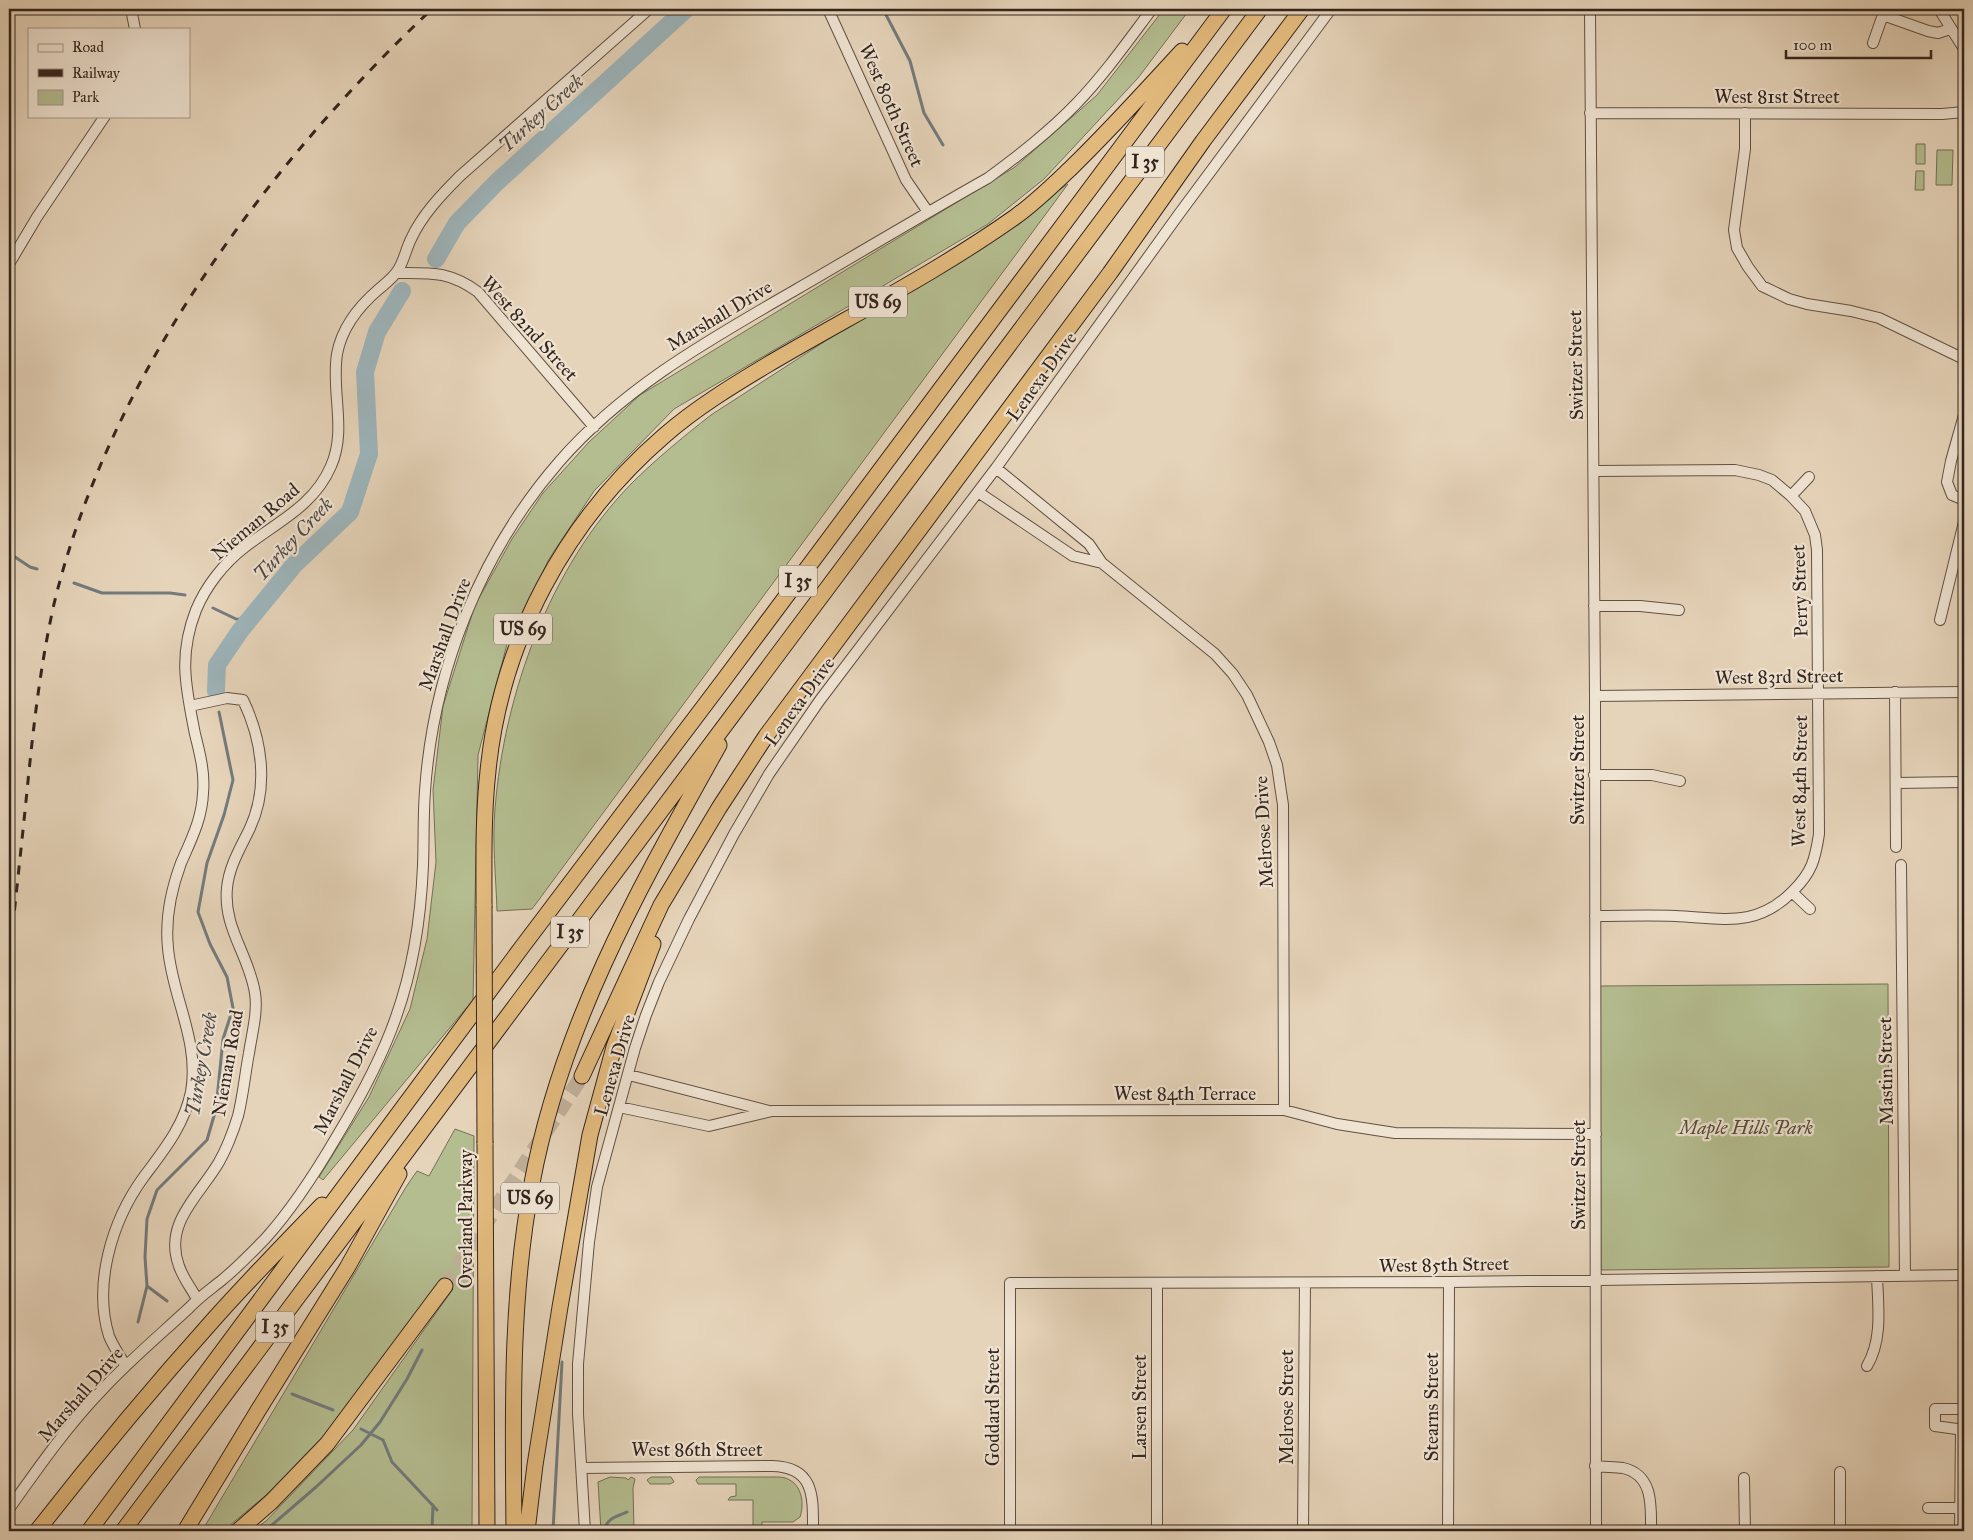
<svg xmlns="http://www.w3.org/2000/svg" width="1973" height="1540" font-family="'IM FELL Great Primer',serif">
<rect width="100%" height="100%" fill="#e6d4ba"/>
<filter id="stains"><feTurbulence type="fractalNoise" baseFrequency=".004" numOctaves="4"/><feColorMatrix values="0 0 0 0 .2 0 0 0 0 .09 0 0 0 0 .02 0 0 0 .5 -.17"/></filter>
<radialGradient id="worn" r=".72"><stop offset=".6" stop-color="#630" stop-opacity="0"/><stop offset="1" stop-color="#630" stop-opacity=".3"/></radialGradient>
<path fill="#b4bd90" stroke="#747157" d="M1164,9h26l-52,69 -94,101 -56,45 -314,185 -80,82 -45,68 -42,85 -29,111 -5,245 -150,180 -4,-3 50,-80 41,-88 17,-70 9,-77 -3,-72 10,-84 32,-101 37,-66 31,-46 46,-51 51,-47 375,-228 82,-72z
M1916,144h9v20h-9z
M1937,150h16l-1,35h-16z
M1916,171h8v19h-9z
M1068,184l-536,725 -35,2c-1,-34 -5,-69 -2,-102 9,-115 55,-242 136,-325 25,-25 52,-47 80,-69z
M1888,984l1,283 -288,3 -1,-284z
M455,1129l19,7 -2,395h-220l14,-10 87,-91 100,-141 -13,-9 -84,119 -61,72 -72,60h-21l204,-344 11,-16 12,5z
M610,1477l16,1 2,2 3,-3 4,2 -2,9 1,43h-33l-3,-49z
M651,1477h20l3,5 -4,2h-20l-3,-4z
M699,1477h80c20,1 27,22 21,40l-7,5h-31v9h-9v-31h-25l2,-3 6,-1v-12h-38l-2,-4z"/>
<g fill="none" stroke-linecap="round" stroke-linejoin="round">
<path stroke="#737b7d" stroke-width="3" d="M883,9l27,52 14,52 19,32
M9,553l21,14 7,2
M74,583l28,10h68l15,2
M213,608l23,11 13,1
M147,1286l20,15
M138,1322l9,-36 -2,-29 2,-38 10,-29 50,-50 9,-31 7,-70 10,-31 -6,-31 -17,-33 -12,-32 9,-49 17,-48 9,-35 -14,-68
M292,1394l41,16
M361,1429l22,11 9,22 45,48
M605,1530c1,-12 13,-14 22,-18
M265,1531l51,-44 45,-42 19,-23 27,-43 15,-29
M432,1531l1,-26
M553,1531l9,-169"/>
<path stroke="#9db5bc" stroke-width="18" d="M436,259l21,-36 40,-41 189,-173
M216,691l1,-26 23,-34 54,-66 56,-53 19,-58 -4,-82 12,-40 25,-41"/>
<path stroke="#c2b19b" stroke-width="15" stroke-dasharray="15 8" stroke-linecap="butt" d="M445,1286l137,-210"/>
<defs>
<path id="minor" d="M131,9l4,20
M828,9l78,171 22,32
M1590,9l5,687 1,835
M1746,9h1
M1939,9l25,40
M1883,15l45,16 10,2 12,-4
M1873,43l12,-34
M1590,113l352,1 22,-2
M1745,113v36l-11,81 3,18 11,19 14,19 27,13 18,5 44,7 28,7 85,41
M9,264l28,-47 68,-101
M397,273c34,0 52,-2 81,19l116,135
M1964,415l-13,46 -4,21 5,13 12,5
M996,468l93,76 13,19 113,91 18,20 14,21 22,47 8,23 6,40 1,305
M1594,471l141,-1 24,5 13,5 19,16 14,15 10,24 2,15 2,284c-4,26 -7,38 -26,57 -37,38 -71,27 -118,25 -27,-1 -53,0 -80,0
M978,492l95,64 29,7
M1791,496l18,-19
M1594,606h46l39,4
M1940,620l24,-98
M1895,692l1,155
M1595,696l369,-4
M190,706l37,-8 16,2c19,39 26,87 7,128 -9,19 -21,38 -23,60 -4,40 22,67 28,105 3,19 -3,40 -6,60 -4,21 -6,43 -11,63 -5,16 -11,32 -19,46 -19,33 -56,61 -40,104 4,12 12,22 18,33
M1594,775h58l28,6
M1896,783l68,-1
M1901,865l4,411
M1792,892l18,17
M629,1075l140,36
M619,1107l90,19 63,-15 474,-1h38l53,14 58,9 201,1
M125,1365c-5,-9 -12,-19 -16,-29 -16,-52 3,-115 34,-158 20,-27 41,-52 48,-86 9,-51 -19,-95 -23,-144 -3,-29 3,-58 13,-85 10,-23 21,-44 22,-70 2,-20 -3,-39 -8,-59 -9,-46 -17,-78 1,-124 10,-24 28,-47 49,-63 32,-25 69,-41 86,-81 16,-36 0,-74 6,-112 5,-27 22,-48 42,-65 7,-6 15,-12 19,-19 6,-9 8,-21 13,-31 11,-24 30,-44 49,-63l189,-167
M1867,1366c16,-27 11,-60 10,-90
M1964,1409h-29v17l29,4
M1595,1466c9,1 19,1 28,2 31,7 28,39 28,63
M582,1468l190,-2c43,1 41,31 41,65
M1744,1478l1,53
M1928,1508h36
M9,1509c29,-41 59,-84 94,-120 27,-29 57,-54 86,-81 10,-11 22,-19 33,-28 16,-13 29,-27 43,-41 28,-31 51,-67 72,-103 23,-38 44,-76 59,-119 17,-48 25,-101 27,-152 1,-24 0,-49 2,-74 8,-119 55,-238 134,-329 66,-76 152,-123 238,-173 64,-37 127,-75 191,-111 31,-23 61,-46 88,-74 28,-29 52,-63 76,-95
M585,1531l-7,-117v-50l11,-122 8,-55 38,-139 11,-33 13,-33 30,-63 45,-85 35,-60 51,-74 176,-232 183,-254 152,-205
M1010,1531v-248l439,-1 515,-7
M1157,1531v-248
M1303,1531l2,-248
M1448,1531l1,-249
M1840,1531v-59
M1960,1531l1,-101"/>
<path id="highway" d="M484,906c0,-45 -1,-90 4,-135 13,-131 78,-251 177,-336 31,-27 67,-49 102,-70 83,-49 169,-92 248,-148 21,-15 39,-33 58,-51 38,-37 73,-76 109,-115
M582,1076l79,-171 58,-97 47,-72 344,-463 93,-132 99,-132
M485,1143l2,388
M37,1531c57,-73 116,-144 178,-213 35,-39 71,-76 107,-113
M89,1531l433,-584 201,-266 501,-672
M123,1531l1137,-1522
M185,1531l74,-122 88,-141 52,-94
M238,1531l33,-29 56,-58 118,-158
M514,1531c-1,-116 -4,-233 18,-348 30,-161 109,-298 187,-438
M527,1531l8,-66 25,-158 30,-172 24,-88 39,-103"/>
</defs>
<use href="#minor" stroke="#605145" stroke-width="12"/>
<use href="#highway" stroke="#33251e" stroke-width="17"/>
<use href="#minor" stroke="#efe3d2" stroke-width="10"/>
<use href="#highway" stroke="#e3ba7d" stroke-width="15"/>
<path stroke="#33251e" stroke-width="3" stroke-dasharray="9 9" stroke-linecap="butt" d="M9,964c6,-61 13,-122 19,-183 6,-60 13,-119 26,-177 54,-225 212,-439 378,-595"/>
<defs>
<path id="highway-bridge" d="M484,906l1,237"/>
</defs>
<use href="#highway-bridge" stroke="#33251e" stroke-width="17" stroke-linecap="butt"/>
<use href="#highway-bridge" stroke="#e3ba7d" stroke-width="15"/>
</g>
<g text-anchor="middle" stroke-width="4.5" stroke-linejoin="round" paint-order="stroke">
<g fill="#efe3d2" stroke="#6b5e54" stroke-width="1">
<rect x="1126" y="146.5" width="38" height="31" rx="4"/>
<rect x="849" y="286.5" width="58" height="31" rx="4"/>
<rect x="779" y="565.5" width="38" height="31" rx="4"/>
<rect x="494" y="613.5" width="58" height="31" rx="4"/>
<rect x="551" y="916.5" width="38" height="31" rx="4"/>
<rect x="501" y="1182.5" width="58" height="31" rx="4"/>
<rect x="256" y="1311.5" width="38" height="31" rx="4"/>
</g>
<g font-size="18" font-weight="bold" fill="#33251e">
<text x="1145" y="168">I 35</text>
<text x="878" y="308">US 69</text>
<text x="798" y="587">I 35</text>
<text x="523" y="635">US 69</text>
<text x="570" y="938">I 35</text>
<text x="530" y="1204">US 69</text>
<text x="275" y="1333">I 35</text>
</g>
<g font-size="19" fill="#33251e" stroke="#efe3d2">
<text x="1777" y="103">West 81st Street</text>
<text transform="translate(892 105) rotate(66)" y="7">West 80th Street</text>
<text transform="translate(719 315) rotate(-31)" y="7">Marshall Drive</text>
<text transform="translate(530 328) rotate(48)" y="7">West 82nd Street</text>
<text transform="translate(1575 365) rotate(-91)" y="7">Switzer Street</text>
<text transform="translate(1041 376) rotate(-54)" y="7">Lenexa Drive</text>
<text transform="translate(255 521) rotate(-40)" y="7">Nieman Road</text>
<text transform="translate(1799 591) rotate(-92)" y="7">Perry Street</text>
<text transform="translate(444 634) rotate(-70)" y="7">Marshall Drive</text>
<text transform="translate(1779 676) rotate(-1)" y="7">West 83rd Street</text>
<text transform="translate(799 701) rotate(-54)" y="7">Lenexa Drive</text>
<text transform="translate(1577 770) rotate(-90)" y="7">Switzer Street</text>
<text transform="translate(1799 781) rotate(-89)" y="7">West 84th Street</text>
<text transform="translate(1263 832) rotate(-93)" y="7">Melrose Drive</text>
<text transform="translate(227 1063) rotate(-80)" y="7">Nieman Road</text>
<text transform="translate(614 1065) rotate(-74)" y="7">Lenexa Drive</text>
<text transform="translate(1885 1071) rotate(-91)" y="7">Mastin Street</text>
<text transform="translate(345 1080) rotate(-63)" y="7">Marshall Drive</text>
<text x="1185" y="1100">West 84th Terrace</text>
<text transform="translate(1578 1175) rotate(-90)" y="7">Switzer Street</text>
<text transform="translate(465 1219) rotate(-90)" y="7">Overland Parkway</text>
<text transform="translate(1444 1264) rotate(-1)" y="7">West 85th Street</text>
<text transform="translate(80 1394) rotate(-49)" y="7">Marshall Drive</text>
<text transform="translate(992 1407) rotate(-90)" y="7">Goddard Street</text>
<text transform="translate(1139 1407) rotate(-90)" y="7">Larsen Street</text>
<text transform="translate(1286 1407) rotate(-90)" y="7">Melrose Street</text>
<text transform="translate(1431 1407) rotate(-90)" y="7">Stearns Street</text>
<text x="697" y="1456">West 86th Street</text>
</g>
<g font-size="19" font-style="italic" fill="#534b3a" stroke="#efe3d2">
<text x="1746" y="1134">Maple Hills Park</text>
</g>
<g font-size="20" font-style="italic" fill="#4e4946" stroke="#efe3d2">
<text transform="translate(541 113) rotate(-42)" y="7">Turkey Creek</text>
<text transform="translate(293 539) rotate(-47)" y="7">Turkey Creek</text>
<text transform="translate(201 1064) rotate(-80)" y="7">Turkey Creek</text>
</g>
</g>
<rect width="1973" height="1540" fill="none" stroke="#e6d4ba" stroke-width="30"/>
<rect x="10" y="10" width="1953" height="1520" fill="none" stroke="#33251e" stroke-width="2.5"/>
<rect x="15" y="15" width="1943" height="1510" fill="none" stroke="#33251e"/>
<rect x="28" y="28" width="162" height="90" fill="#efe3d2" stroke="#a4978a"/>
<rect x="38" y="44" width="25" height="8" fill="#efe3d2" stroke="#a4978a"/>
<text x="72" y="52" font-size="15" fill="#33251e">Road</text>
<rect x="38" y="69" width="25" height="8" fill="#33251e" stroke="#a4978a"/>
<text x="72" y="78" font-size="15" fill="#33251e">Railway</text>
<rect x="38" y="90" width="25" height="15" fill="#b4bd90" stroke="#a4978a"/>
<text x="72" y="102" font-size="15" fill="#33251e">Park</text>
<path d="M1786 50v8h145v-8" fill="none" stroke="#33251e" stroke-width="2.5"/>
<text x="1793" y="50" font-size="15" fill="#33251e" stroke="#efe3d2" stroke-width="4" paint-order="stroke">100 m</text>
<rect width="100%" height="100%" filter="url(#stains)"/>
<rect width="100%" height="100%" fill="url(#worn)"/>
</svg>
